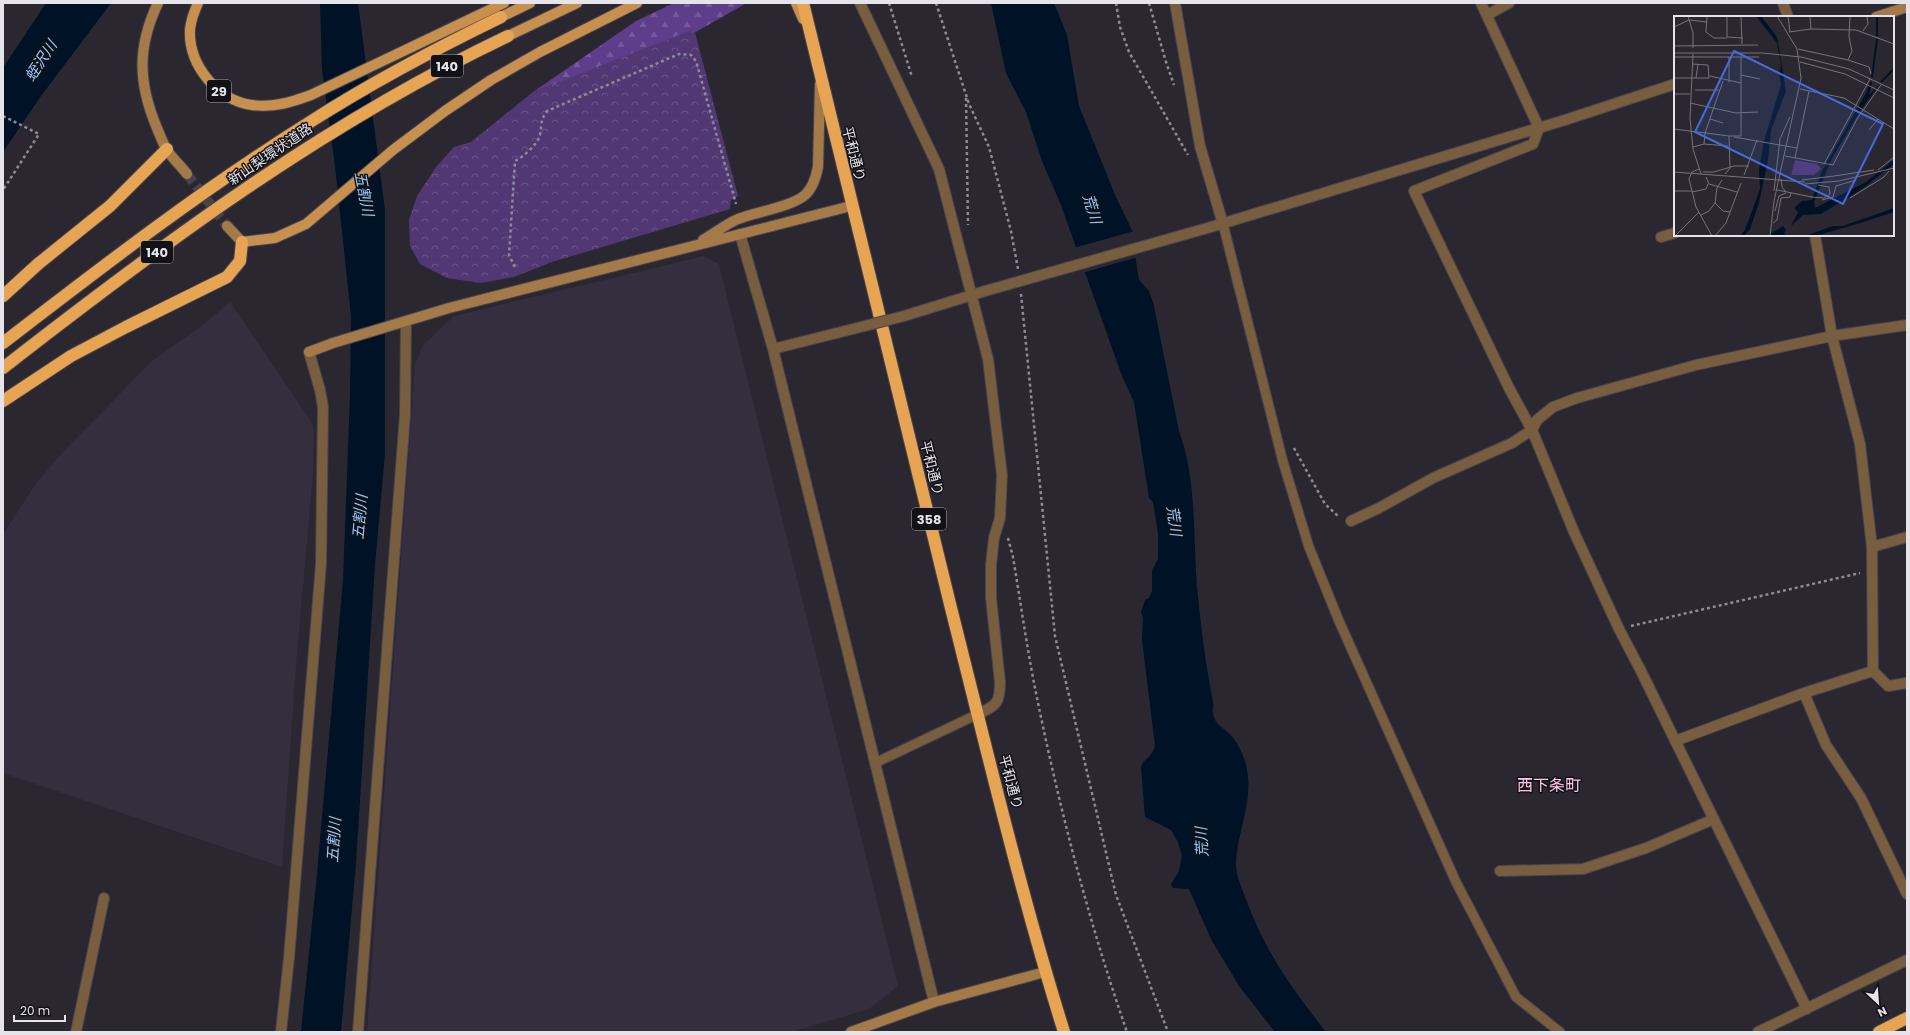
<svg xmlns="http://www.w3.org/2000/svg" width="1910" height="1035" font-family="Poppins,'Noto Sans JP',sans-serif">
<defs>
<pattern id="forest-firs" width="22" height="20" patternUnits="userSpaceOnUse"><rect width="22" height="20" fill="#5e3d8a"/><path d="M5 1l3.5 6h-7zM16 11l3.5 6h-7z" fill="#75599b"/></pattern>
<pattern id="park-crowns" width="20" height="18" patternUnits="userSpaceOnUse"><rect width="20" height="18" fill="#513874"/><path d="M2 6a3 3 0 1 1 6 0M12 15a3 3 0 1 1 6 0" fill="none" stroke="#6a5588"/></pattern>
</defs>
<rect width="100%" height="100%" fill="#2a2731"/>
<path fill="#342e3f" d="M704,256l15,8 179,722 -29,23 -78,23h-424l48,-668 8,-19 31,-29z
M230,302l81,119 3,8 -1,46 -17,189 -14,203 -279,-94v-239l34,-52 26,-30 89,-91 52,-37z"/>
<path fill="url(#forest-firs)" d="M674,3l71,1 -51,29 -161,59 103,-71z"/>
<path fill="url(#park-crowns)" d="M694,29l44,167 -7,4 -1,9 -178,53 -38,15 -33,6 -34,-5 -27,-14 -10,-18 -1,-26 8,-24 19,-29 18,-20 17,-5 62,-50z"/>
<path fill="#001226" d="M46,3h65l-70,93 -38,56v-84z
M320,3h38l27,207v243l-10,112 -19,298 -15,169h-40l16,-158 26,-294 7,-184 1,-80 -16,-150 -13,-97z
M991,3h63l13,32 12,71 37,91 25,52 -6,6 4,25 10,11 4,11 26,129c18,49 14,105 18,157 3,28 6,58 11,86 1,10 4,19 5,29 1,3 -1,6 0,9 1,15 14,16 21,27 8,11 13,25 14,38 3,28 -10,56 -12,83 -1,12 4,23 8,34 20,56 46,92 82,138h-51l-36,-46 -28,-47 -22,-50 -16,-1 -2,-4 8,-13 3,-15 -4,-14 -7,-12 -26,-13 -4,-50c3,-9 10,-8 14,-21l-13,-106 1,-22 -2,-6 4,-12 4,-2 3,-7v-21l6,-11v-25l-5,-32 -4,-4 -15,-96 -12,-26 -61,-171 -19,-44 -16,-49 -20,-39z"/>
<path fill="#2a2731" d="M1134,231l9,18 -1,4 -4,4 -56,16 -8,-25z"/>
<g fill="none" stroke-linecap="round" stroke-linejoin="round">
<path stroke="#46434d" stroke-width="10" stroke-dasharray="10 5" stroke-linecap="butt" d="M187,174l40,52"/>
<defs>
<path id="lane" d="M1223,224l60,238 26,85 30,74 117,261 60,115 44,35
M875,763l103,-49"/>
<path id="street" d="M860,3l79,166 49,190 14,116 -2,43 -6,20 -3,27v33l9,84c0,21 -3,23 -22,32
M1175,3l25,143 23,78
M1481,3l58,125 -6,16 -119,47 95,197 23,42 42,102 45,97 22,42 166,338
M1783,3l5,14
M1487,15l22,-12
M1211,227l354,-107 110,-36
M740,234l33,115 161,653
M1815,235l17,101 28,108 12,103 1,124
M1661,237l14,-4
M904,316l81,-25
M773,349l72,-18
M1351,521l28,-13 54,-30 79,-35 20,-13 5,-10 16,-13 24,-9 119,-33 136,-29 75,-11
M1872,547l35,-10
M1804,693l22,52 35,53 46,96
M1675,741l129,-48 69,-22 15,15 19,-3
M1500,871l83,-2 63,-21 68,-29
M76,1032l28,-134
M281,1032l8,-74 32,-394 2,-157 -3,-17 -11,-38
M358,1032l47,-617 1,-94
M1758,1032l149,-72"/>
<path id="secondary" d="M158,3c-21,44 -20,80 -1,125 3,7 6,16 10,22 6,9 14,16 20,24
M1876,17l31,-10
M227,226l15,16
M703,240c12,-7 23,-16 35,-21 18,-7 53,-12 67,-24 8,-7 11,-18 13,-28l2,-83
M309,352l24,-9 116,-35 402,-102
M851,1032l83,-30 111,-30"/>
<path id="primary" d="M198,3c-4,9 -7,17 -8,26 -2,36 28,72 62,76 21,3 40,-3 59,-10l193,-92
M796,3l7,16
M501,17l29,-14
M508,36l69,-33
M242,242l33,-4 31,-14 87,-74 52,-39 46,-31 49,-28 97,-49"/>
<path id="highway" d="M803,3c48,201 98,401 147,601 36,143 70,287 114,428
M3,296l35,-32 72,-58 57,-57
M3,343c100,-77 200,-154 307,-221 61,-39 125,-73 191,-105
M3,368c159,-124 322,-245 505,-332
M3,401l68,-45 55,-29 101,-50 13,-16 2,-19
M1879,1032l28,-14"/>
</defs>
<use href="#lane" stroke="#48454f" stroke-width="11"/>
<use href="#street" stroke="#48454f" stroke-width="12"/>
<use href="#secondary" stroke="#48454f" stroke-width="12"/>
<use href="#primary" stroke="#48454f" stroke-width="12"/>
<use href="#highway" stroke="#48454f" stroke-width="14"/>
<path stroke="#8d8b93" stroke-width="2.5" stroke-dasharray="3 3" stroke-linecap="butt" d="M889,3l23,74
M936,3l33,101 20,43 22,84 7,38
M1116,3l4,24 9,25 59,103
M1149,3l17,59 8,23
M966,98l2,127
M3,116l36,18 -36,56
M515,267l-6,-12 6,-94c8,-4 23,-17 25,-26 2,-11 0,-14 7,-24l132,-57 12,1 5,6 40,143
M1021,294l34,342 61,259 52,137
M1294,448l31,56 14,13
M1008,538l5,19c7,42 13,84 21,126 23,116 54,237 93,349
M1631,626l229,-53"/>
<use href="#lane" stroke="#785d3f" stroke-width="9"/>
<use href="#street" stroke="#785d3f" stroke-width="10"/>
<use href="#secondary" stroke="#a57a49" stroke-width="10"/>
<use href="#primary" stroke="#c7904f" stroke-width="10"/>
<use href="#highway" stroke="#e7a453" stroke-width="12"/>
<defs>
<path id="street-bridge" d="M985,291l226,-64
M845,331l59,-15"/>
</defs>
<use href="#street-bridge" stroke="#48454f" stroke-width="12" stroke-linecap="butt"/>
<use href="#street-bridge" stroke="#785d3f" stroke-width="10"/>
</g>
<g text-anchor="middle" stroke-width="3" stroke-linejoin="round" paint-order="stroke">
<g fill="#121115" stroke="#a6a5ab" stroke-width="1">
<rect x="431" y="55" width="32" height="22" rx="3"/>
<rect x="207" y="80" width="24" height="22" rx="3"/>
<rect x="141" y="241" width="32" height="22" rx="3"/>
<rect x="912" y="508" width="34" height="22" rx="3"/>
</g>
<g font-size="13" font-weight="bold" fill="#e6e4eb">
<text x="447" y="71">140</text>
<text x="219" y="96">29</text>
<text x="157" y="257">140</text>
<text x="929" y="524">358</text>
</g>
<g font-size="14" fill="#e6e4eb" stroke="#121115">
<text transform="translate(270 154) rotate(-34)" y="5">新山梨環状道路</text>
<text transform="translate(854 154) rotate(76)" y="5">平和通り</text>
<text transform="translate(932 468) rotate(76)" y="5">平和通り</text>
<text transform="translate(1011 782) rotate(75)" y="5">平和通り</text>
</g>
<g font-size="15" font-style="italic" fill="#94c9fe" stroke="#121115">
<text transform="translate(41 61) rotate(-57)" y="5">蛭沢川</text>
<text transform="translate(364 194) rotate(79)" y="5">五割川</text>
<text transform="translate(1092 209) rotate(73)" y="5">荒川</text>
<text transform="translate(360 517) rotate(-85)" y="5">五割川</text>
<text transform="translate(1174 521) rotate(82)" y="5">荒川</text>
<text transform="translate(334 840) rotate(-86)" y="5">五割川</text>
<text transform="translate(1202 842) rotate(-93)" y="5">荒川</text>
</g>
<g font-size="16" fill="#fdc6ee" stroke="#121115">
<text x="1549" y="791">西下条町</text>
</g>
</g>
<g transform="translate(1674 16)">
<rect width="220" height="220" fill="#2a2731"/>
<path d="M121,144l22,4 4,5 -7,6h-23z" fill="#513874"/>
<path d="M82,0h5l16,21 9,54 -15,39 -3,30 -9,43 -9,26 -6,7h-4l5,-6 15,-41 -1,-19 5,-29 17,-56 -3,-21 2,9 1,-9 -4,-21zM196,66h2l-3,13 11,-11 -20,27 -29,49 -17,42 1,6 51,-26 28,-22v4l-32,25 -41,25 -18,1 -12,11 7,-14 -4,-4 8,-7 10,-1 9,-27 45,-80zM220,192v4l-37,12 -42,12h-10l28,-10h10zM109,210l3,4 -2,4 5,2h-22z" fill="#001226"/>
<path fill="none" stroke="#001226" stroke-width="2" d="M203,20v-20M198,61l5,-38M207,66l13,-13"/>
<path fill="none" stroke="#75737b" stroke-width="1" d="M14,0l5,17v15M33,0l-1,16 8,6h13M53,0v21l16,1M67,0l1,28M114,0l2,16M136,0l1,13M16,4l17,2M0,11l15,-7M189,15l5,-7 -1,-8M115,16l22,-3 45,1 38,14M0,30l84,-1M124,33l50,11 21,7 2,7M0,37h89l38,4 48,12 45,21M19,38l-3,64 3,31 8,25M0,41h85M55,41v25M174,44l4,-9 -3,-14 1,-21M126,46l45,12 49,24M67,59l19,4M36,60l31,7M0,62h35l-1,-13 -16,-1M22,62l2,-14M126,73l44,9 50,31M21,74h24M0,78h16M16,87l46,10 22,-1M36,103l13,4M0,113l55,7M195,114l9,-11M60,121l63,11M30,128l1,-11 18,-52M19,131l11,-3 24,2M111,140l48,9 24,-46 24,-34M121,142l14,-67M150,148l46,-85M25,153l-7,3 -3,7 7,28 16,29M204,154l16,-13M0,156l131,10M29,156h11l20,-6h15M51,158l5,-6 -1,-32h12v-79M70,159l13,-35M160,160l40,-6M32,161l3,7 28,8M107,163l1,8 4,5M128,164l32,-4M131,168l34,-3 55,-13M162,170l20,-6M103,174l35,7M0,175h18M100,175l6,-52 10,-22M18,176l14,-3 2,-5M137,181l13,1 6,-4 -1,-7 -11,-2M176,182l34,-21 5,-6M148,184l11,-3 3,-11M41,187l8,8 7,1M101,195l4,-15 7,-3M27,199l8,-4 6,-8 2,-15 5,-8M99,207l4,-3 4,-22 9,-1 1,-4M1,220l24,-24M41,220l11,-13 15,-40M96,220l4,-35 27,-123 -4,-29 -20,-33"/>
<path fill="#456cdc" fill-opacity="0.15" stroke="#456cdc" stroke-width="2" d="M60,35l149,73 -40,80 -148,-72z"/>
<rect width="220" height="220" fill="none" stroke="#e6e4eb" stroke-width="2"/>
</g>
<rect width="1910" height="1035" fill="none" stroke="#e6e4eb" stroke-width="8"/>
<g transform="translate(1878 1003) rotate(154)" stroke="#121115" stroke-width="3" paint-order="stroke">
<path d="M0-3L7 15L0 10L-7 15Z" fill="#e6e4eb"/>
<text y="-6" font-size="11" font-weight="bold" text-anchor="middle" fill="#e6e4eb">N</text>
</g>
<path d="M14 1015v6h51v-6" fill="none" stroke="#e6e4eb" stroke-width="2"/>
<text x="20" y="1015" font-size="12" fill="#e6e4eb" stroke="#121115" stroke-width="3" paint-order="stroke">20 m</text>
</svg>
